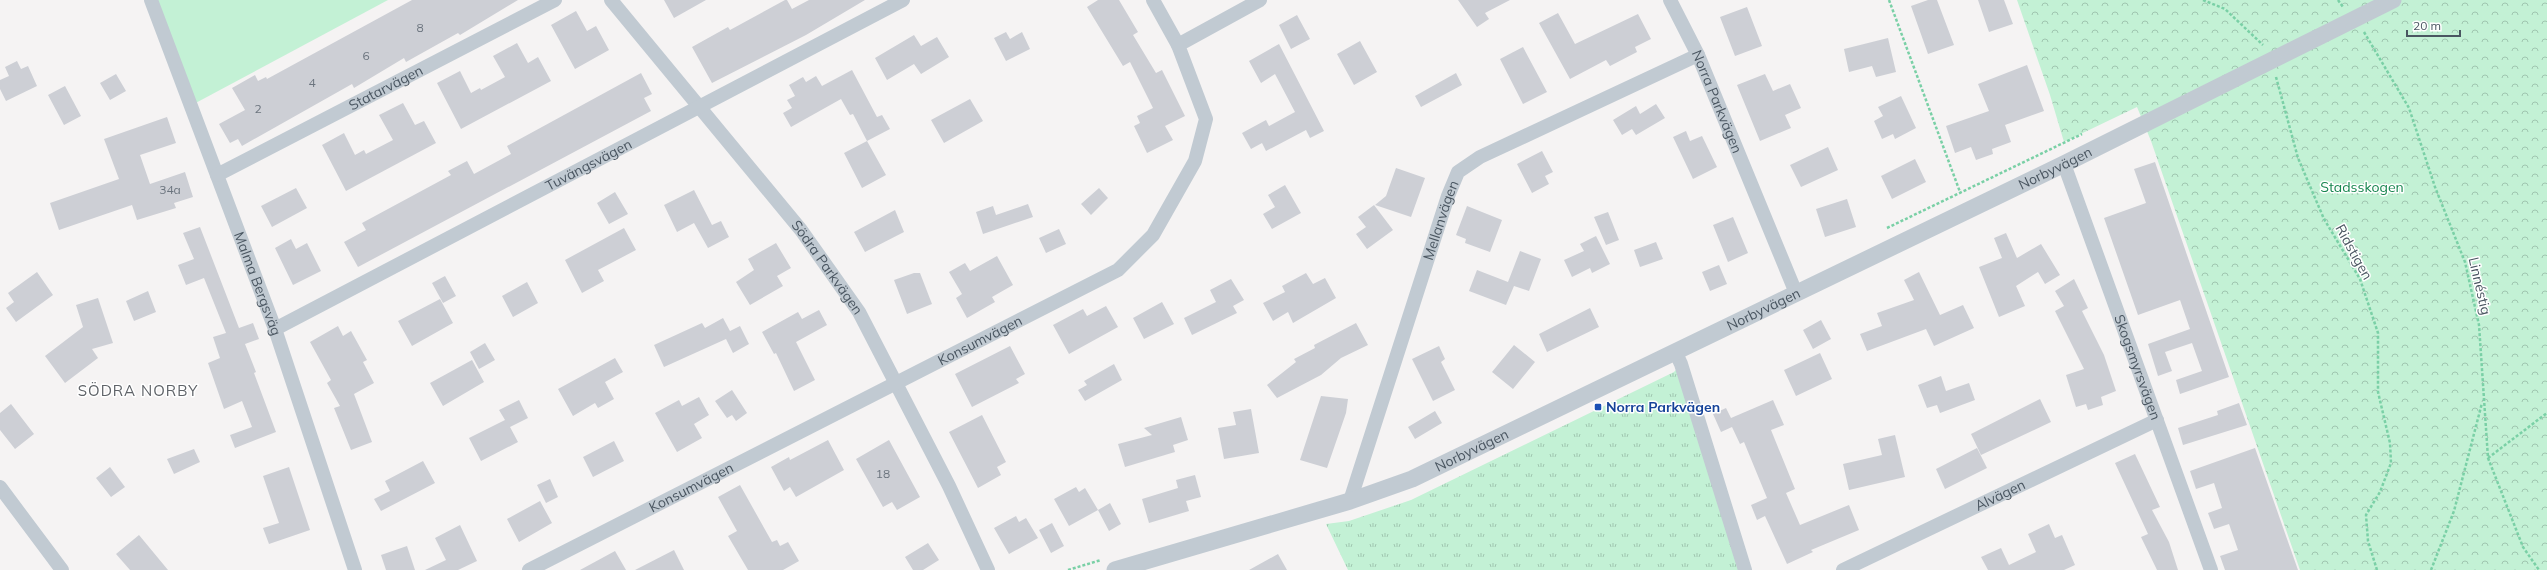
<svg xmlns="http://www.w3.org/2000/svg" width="2547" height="570" font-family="Mulish,sans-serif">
<defs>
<pattern id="forest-crowns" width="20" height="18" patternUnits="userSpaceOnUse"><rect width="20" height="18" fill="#c3f1d5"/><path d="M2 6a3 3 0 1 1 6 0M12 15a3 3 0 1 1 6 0" fill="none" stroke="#a0c6b0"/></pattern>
<pattern id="park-tufts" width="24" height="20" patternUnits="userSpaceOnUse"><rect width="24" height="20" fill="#c3f1d5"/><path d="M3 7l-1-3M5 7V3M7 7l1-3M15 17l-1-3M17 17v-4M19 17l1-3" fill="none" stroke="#a0c6b0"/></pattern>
</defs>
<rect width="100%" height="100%" fill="#f5f3f3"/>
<path fill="#c3f1d5" d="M151,0h237l-198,106z"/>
<path fill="url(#forest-crowns)" d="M2017,0h530v570h-247l-149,-429 -14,-34 -73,35 -14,-47z"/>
<path fill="url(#park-tufts)" d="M1681,364l64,206h-397l-22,-46 23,-3 62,-21 263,-128z"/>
<path fill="#cdcfd5" d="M412,0h106l-58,35 -2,-2 -52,29 -2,-4 -50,30 -2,-4 -110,62 -4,-7 -8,4 -11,-19 26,-14 -13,-22 23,-13 3,6 8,-4 1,2z
M664,0h42l-32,18z
M785,0h2l5,9 17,-9h56l-59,35 -94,48 -20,-36 36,-20 2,3z
M1098,0h21l19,32 -5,3 23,38 6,-3 23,46 -20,10 8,14 -26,13 -13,-27 6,-3 -3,-7 16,-8 -23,-46 -7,4 -36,-59z
M1458,0h52l-25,13 4,6 -12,8z
M1928,0h9l17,45 -26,9 -17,-48z
M1978,0h26l9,24 -24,8z
M1747,7l15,39 -27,10 -15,-39z
M576,11l11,20 9,-5 13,24 -34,19 -24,-44z
M1558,13l17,31 63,-30 13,25 -16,8 2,5 -27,14 -4,-6 -36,19 -31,-56z
M1297,15l13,24 -19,10 -12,-24z
M1006,32l4,7 12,-7 8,17 -24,12 -12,-23z
M914,35l7,11 16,-9 12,20 -28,17 -7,-10 -27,16 -12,-22z
M1888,38l8,34 -20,5 -4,-11 -23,6 -5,-23z
M1360,41l17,31 -23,13 -17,-31z
M517,43l11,20 10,-6 13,24 -90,48 -24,-46 23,-12 11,22 9,-5 1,2 24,-13 -12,-21z
M1279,44l45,87 -14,7 -4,-8 -40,21 -4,-8 -11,6 -9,-16 24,-13 3,6 26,-14 -20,-38 -14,9 -12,-22z
M1523,47l24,45 -24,12 -23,-45z
M17,61l4,8 7,-3 9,20 -31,15 -6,-12v-9l9,-4 -4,-9z
M2027,65l17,46 -39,14 6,17 -19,7 1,5 -17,6 -5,-13 -16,6 -9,-27 43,-15 -11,-27z
M852,70l25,47 5,-2 8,14 -23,12 -14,-27 -3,1 -9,-16 -50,28 -8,-14 9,-5 -5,-8 8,-4 -6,-11 14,-8 3,5 10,-6 6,10z
M641,73l11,21 -8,4 7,13 -293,156 -14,-25 22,-12 -4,-7 89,-48 -3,-4 19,-10 7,13 37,-20 -4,-8z
M1456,73l6,12 -41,22 -6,-11z
M116,74l10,17 -16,9 -10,-17z
M1765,74l8,17 17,-7 11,24 -16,7 6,13 -31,13 -23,-56z
M65,86l16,30 -17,9 -16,-30z
M1901,96l15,32 -21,11 -2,-5 -11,5 -8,-18 9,-5 -5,-9z
M970,99l13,22 -39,22 -13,-23z
M403,103l12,22 9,-4 12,22 -90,48 -24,-46 22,-12 11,22 9,-5 2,4 27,-14 -14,-25z
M1656,104l9,14 -29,17 -4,-6 -10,6 -9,-15 23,-14 4,8z
M167,117l9,26 -36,12 10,29 35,-12 8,25 -19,6 2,5 -39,12 -5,-15 -73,25 -9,-27 69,-24 -15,-40z
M1686,131l4,10 12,-5 15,31 -24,12 -20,-42z
M867,141l19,34 -24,13 -18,-35z
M1828,147l10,23 -37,17 -11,-22z
M1542,151l11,21 -8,4 4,8 -17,9 -15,-29z
M1915,159l11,23 -34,17 -11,-23z
M2155,162l74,215 -49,17 -4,-14 26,-9 -10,-28 -27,9 7,19 -14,5 -10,-32 42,-15 -10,-29 -42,15 -34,-97 42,-15 -12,-34z
M1396,168l29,10 -14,39 -36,-12 11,-9z
M1285,185l16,28 -29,16 -9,-15 12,-7 -7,-12z
M296,188l11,20 -35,19 -11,-21z
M1099,188l9,10 -17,17 -10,-11z
M694,190l18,35 9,-4 8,16 -21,11 -14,-25 -17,9 -13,-27z
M615,192l13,22 -19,10 -12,-21z
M1847,199l9,28 -31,10 -9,-28z
M1028,204l5,13 -50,17 -7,-22 17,-6 3,9z
M1374,205l19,25 -26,19 -11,-15 10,-7 -8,-10z
M1467,206l35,14 -12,32 -25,-9 1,-4 -10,-4z
M895,210l9,22 -39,20 -11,-20z
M1608,212l11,28 -13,5 -12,-28z
M1733,217l15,36 -20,9 -15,-37z
M200,227l39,101 14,-5 6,16 -14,5 11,28 -2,1 22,59 -41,16 -5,-13 22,-8 -10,-26 -18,8 -16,-46 12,-5 -7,-21 13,-4 -22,-55 -18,7 -8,-20 16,-6 -11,-26z
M624,228l12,22 -38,20 6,11 -22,12 -17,-33z
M1059,229l7,15 -20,9 -7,-15z
M2006,233l11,25 24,-14 19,31 -15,9 -7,-12 -22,14 9,20 -26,11 -20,-50 23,-9 -8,-20z
M1596,236l14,28 -18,9 -2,-5 -18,9 -8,-17 20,-9 -4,-7z
M291,239l5,10 11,-6 14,28 -28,14 -18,-37z
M1656,242l7,17 -23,8 -6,-17z
M776,243l15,25 -14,8 6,10 -33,19 -14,-23 18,-12 -6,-11z
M1520,251l21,8 -12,32 -15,-5 -8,19 -37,-14 8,-21 31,12z
M997,256l16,29 -21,12 3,5 -28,16 -11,-20 6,-4 -13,-22 16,-9 5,8z
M1719,265l8,19 -17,7 -8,-19z
M37,272l16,23 -37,27 -10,-14 8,-6 -6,-9z
M1919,272l21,43 23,-10 11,23 -40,18 -8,-17 -59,22 -7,-17 22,-8 -5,-13 37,-13 -10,-20z
M914,273h6l12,31 -25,10 -13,-34z
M1306,273l7,11 12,-6 11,20 -43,25 -5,-11 -15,9 -10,-18 22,-11 -3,-6z
M445,276l11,20 -13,7 -11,-20z
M1231,279l13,21 -11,6 4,7 -45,22 -8,-17 32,-16 -6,-12z
M2074,279l14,29 -6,3 22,44 12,36 -15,6 2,8 -15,5 -2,-6 -10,3 -10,-32 18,-6 -29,-58 9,-5 -9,-15z
M527,282l11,21 -25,14 -11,-21z
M148,291l8,21 -22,9 -8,-20z
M98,298l15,45 -21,6 6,9 -33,25 -20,-27 38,-29 -7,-22z
M440,299l13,24 -41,23 -14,-25z
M1162,302l12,22 -30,15 -11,-21z
M1106,306l12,21 -49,27 -16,-29 30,-16 4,7z
M1590,308l9,19 -52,25 -8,-18z
M819,310l8,15 -31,17 19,38 -21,11 -18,-38 -2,1 -12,-22 36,-20 4,7z
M723,318l7,13 10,-5 9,18 -16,9 -7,-14 -62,28 -10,-22 48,-22 3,5z
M1821,320l10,19 -18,10 -10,-19z
M1356,323l12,22 -27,13 -20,17 -44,23 -10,-13 29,-23 -2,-3 21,-11 -1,-3z
M338,326l5,10 8,-5 16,29 -4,2 11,21 -20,11 18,48 -21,8 -17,-42 6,-2 -13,-23 4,-3 -21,-38z
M485,343l10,17 -16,9 -9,-17z
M1514,345l21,17 -22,27 -21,-17z
M1010,346l15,28 -9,5 3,4 -47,24 -17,-33z
M1439,346l6,13 -4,3 14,28 -22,11 -21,-42z
M1820,353l12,26 -36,17 -12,-26z
M615,358l8,14 -18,10 9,17 -16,9 -3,-5 -22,13 -15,-27z
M472,360l12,22 -41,24 -13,-23z
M1114,364l8,16 -37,21 -7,-11 9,-5 -3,-4z
M1941,376l5,15 23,-8 6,17 -35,13 -3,-8 -10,3 -9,-23z
M732,390l15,23 -11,8 -4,-6 -5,3 -12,-17z
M1321,396l27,3 -2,14 -19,55 -27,-8z
M699,397l10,18 -15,9 8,14 -25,14 -22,-39 24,-13 3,6z
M2040,399l11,23 -70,33 -10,-21z
M519,400l9,18 -18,9 8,15 -37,19 -12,-23 36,-18 -6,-10z
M1773,400l11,25 -13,5 24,59 -9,4 14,32 49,-20 10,25 -48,20 2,2 -26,12 -22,-48 -8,4 -6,-15 16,-7 -23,-56 -4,2 -8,-17 -11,5 -8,-18 13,-6 5,10z
M2239,403l8,22 -64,20 -5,-17 40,-13 -1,-4z
M11,404l23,30 -19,15 -15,-19v-17z
M1251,409l8,44 -35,6 -6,-31 18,-3 -3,-13z
M1435,411l7,12 -27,16 -7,-12z
M982,415l24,47 -9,5 4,8 -23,13 -29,-56z
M1181,417l7,23 -15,5 2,7 -50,15 -7,-23 34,-9 -8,-7z
M1895,435l10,42 -56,13 -6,-26 39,-9 -4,-16z
M828,440l16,30 -48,27 -6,-10 -6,4 -13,-24 18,-10 1,3z
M889,440l31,57 -23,13 -5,-8 -9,5 -27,-48z
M614,441l10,20 -31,16 -10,-20z
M1977,448l10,20 -42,21 -9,-20z
M2255,448l43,122h-73l-5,-14 18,-6 -9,-26 -15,5 -6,-16 14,-5 -8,-25 -18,6 -6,-18z
M194,449l6,13 -26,12 -7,-15z
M2135,454l25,53 -8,3 17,32 9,28h-21l-16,-33 7,-3 -33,-71z
M423,461l12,22 -54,28 -7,-12 16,-8 -5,-10z
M110,467l15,20 -14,10 -15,-19z
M289,467l21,63 -41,14 -6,-16 16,-5 -16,-47z
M1195,475l6,22 -15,4 3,10 -40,12 -7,-24 36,-11 -2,-8z
M550,479l8,18 -12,6 -9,-18z
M740,485l32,57 5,-2 3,6 8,-4 11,19 -16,9h-35l-20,-34 9,-5 -19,-34z
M1076,487l3,5 6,-4 13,22 -29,16 -15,-27z
M540,501l12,22 -33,19 -12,-23z
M1110,503l11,21 -12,7 -11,-21z
M1016,516l3,6 7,-4 12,20 -29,16 -15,-26z
M1052,523l12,23 -13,7 -12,-23z
M2049,524l6,14 7,-3 13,30 -11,5h-76l-7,-13 20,-9 8,17 27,-13 -8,-18z
M460,525l17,36 -19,9h-33l21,-10 -11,-22z
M139,535l29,35h-38l-14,-16z
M928,543l11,17 -16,10h-10l-8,-13z
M407,546l8,24h-29l-5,-15z
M674,550l10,20h-49z
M615,551l11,19h-46z
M1278,554l9,16h-38z"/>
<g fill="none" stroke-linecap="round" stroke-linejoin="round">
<path stroke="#7ad0a6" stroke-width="2.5" stroke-dasharray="3 2" stroke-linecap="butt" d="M1889,0l71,192
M2203,0l22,9 38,36
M2338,0l5,7
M2364,32l45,76 26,79 30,75 14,63 9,133 35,89 16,23
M2276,77l22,81 26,61 36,60 18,54v59l12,51 1,20 -11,29 -14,23 2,26 9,29
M1887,228l195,-94
M2488,458l59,-45
M1068,570l33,-10
M2431,570l23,-59 28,-108"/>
<g stroke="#c1cad2" stroke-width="14">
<path id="s1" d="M151,0l124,329 80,241"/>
<path id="s2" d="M611,0l190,230 58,82 90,174 39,84"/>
<path d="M1153,0l25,45"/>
<path id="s3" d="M1670,0l28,55 98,238"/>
<path id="s4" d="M2064,164l147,406"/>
<path id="s5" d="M217,175l338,-175"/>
<path id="s6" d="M275,329l628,-329"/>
<path d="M1675,351l6,13 64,206"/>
<path d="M0,487l62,83"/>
<path id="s7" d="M1350,501l98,-305 10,-24 22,-15 218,-102"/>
<path id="s8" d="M529,570l589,-300 35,-35 42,-74 11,-42 -28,-74 82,-45"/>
<path id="s9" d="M1843,570l314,-150"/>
</g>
<path stroke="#c1cad2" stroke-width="17" id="s10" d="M1115,570l235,-69 62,-22 652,-315 329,-164"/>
</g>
<rect fill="#1a4fb4" stroke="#fff" stroke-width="1.5" x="1594" y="403" width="8" height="8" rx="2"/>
<g text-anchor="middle" stroke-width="3" stroke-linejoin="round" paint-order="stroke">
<g font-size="12" fill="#6b747e">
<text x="420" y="32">8</text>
<text x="366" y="60">6</text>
<text x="312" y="87">4</text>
<text x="258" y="113">2</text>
<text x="170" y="194">34a</text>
<text x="883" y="478">18</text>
</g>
<g font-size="14" fill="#4a5661" stroke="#fff">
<text dy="5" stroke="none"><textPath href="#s5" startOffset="190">Statarvägen</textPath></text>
<text dy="5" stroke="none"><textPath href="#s3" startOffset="112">Norra Parkvägen</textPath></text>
<text dy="5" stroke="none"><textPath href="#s6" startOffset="354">Tuvängsvägen</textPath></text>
<text dy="5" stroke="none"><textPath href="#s10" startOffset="1025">Norbyvägen</textPath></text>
<text dy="5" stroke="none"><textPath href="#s7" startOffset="295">Mellanvägen</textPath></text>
<text transform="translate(2354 252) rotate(61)" y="5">Ridstigen</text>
<text dy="5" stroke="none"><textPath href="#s2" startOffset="344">Södra Parkvägen</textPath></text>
<text dy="5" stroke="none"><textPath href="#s1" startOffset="303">Malma Bergsväg</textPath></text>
<text transform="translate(2480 286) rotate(77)" y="5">Linnéstig</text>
<text dy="5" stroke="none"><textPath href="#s10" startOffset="701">Norbyvägen</textPath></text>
<text dy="5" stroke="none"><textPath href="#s8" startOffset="506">Konsumvägen</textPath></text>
<text dy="5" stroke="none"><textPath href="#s4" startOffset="216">Skogsmyrsvägen</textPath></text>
<text dy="5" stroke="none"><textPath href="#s10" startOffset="377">Norbyvägen</textPath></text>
<text dy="5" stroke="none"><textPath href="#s8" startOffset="182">Konsumvägen</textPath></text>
<text dy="5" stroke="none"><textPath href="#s9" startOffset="174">Alvägen</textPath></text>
</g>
<g font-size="14" fill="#17864f" stroke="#fff">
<text x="2362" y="192">Stadsskogen</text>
</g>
<g font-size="14" font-weight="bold" fill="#164399" stroke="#fff" text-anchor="start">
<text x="1606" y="412">Norra Parkvägen</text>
</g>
<g font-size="15" letter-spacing="1" fill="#5f6368" stroke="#fff">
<text x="138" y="396">SÖDRA NORBY</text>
</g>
</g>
<path d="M2407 30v6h53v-6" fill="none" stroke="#4a5661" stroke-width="2"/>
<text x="2413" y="30" font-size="12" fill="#4a5661" stroke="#ffffff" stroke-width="3" paint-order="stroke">20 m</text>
</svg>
